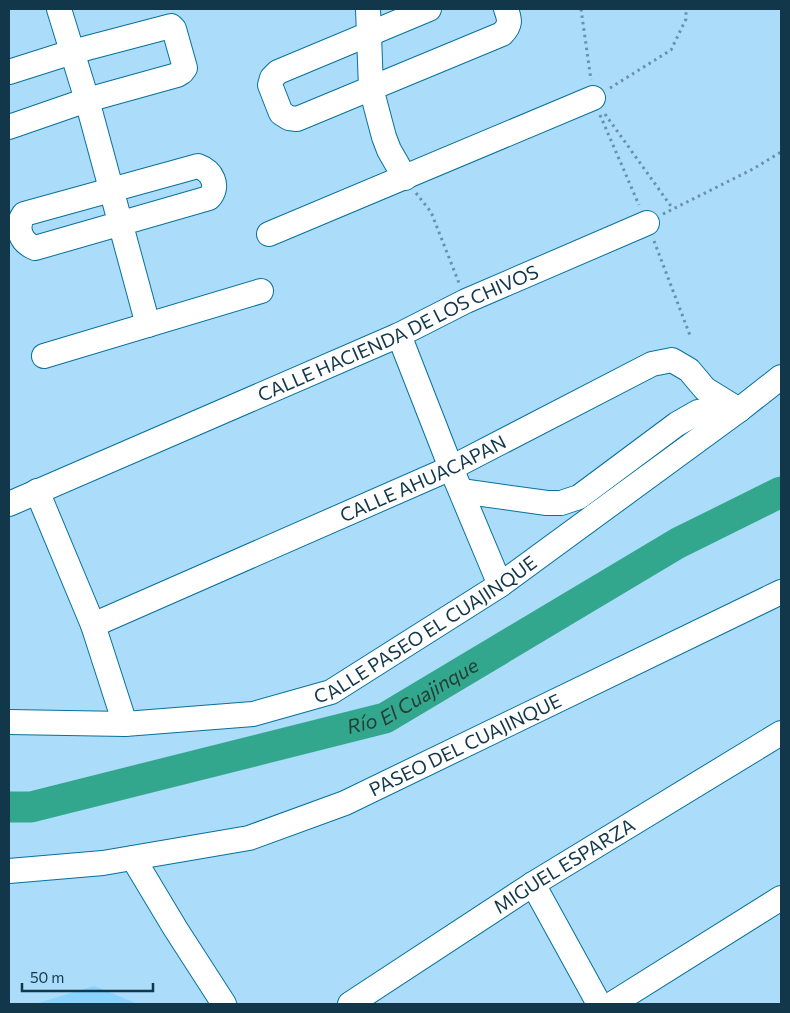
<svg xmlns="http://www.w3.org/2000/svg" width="790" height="1013" font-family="Commissioner,sans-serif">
<rect width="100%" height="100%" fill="#abdcf9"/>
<path fill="#8ad3fd" d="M94,986l44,18h-103z"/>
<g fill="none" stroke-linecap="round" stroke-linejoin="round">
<path stroke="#33a78d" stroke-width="31" id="s1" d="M9,807h22l354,-89 293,-175 103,-51"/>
<defs>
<g id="minor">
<path d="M59,9l28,91 61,225"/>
<path d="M368,9l3,79 13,49 5,13 16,28"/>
<path d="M429,9l-151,63 -6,6 -2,7 11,28 8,5 8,1 205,-85c9,-9 8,-14 4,-25"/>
<path d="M9,72l63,-20 99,-26 3,3 11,39 -3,4 -5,3 -90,25 -78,27"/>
<path d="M198,166c14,5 22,20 11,32l-174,50c-15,-6 -20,-21 -11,-34z"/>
<path d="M269,234l324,-136"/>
<path d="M399,335l52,133 49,117"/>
<path d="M44,356l217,-65"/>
<path d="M37,491l56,134 32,99"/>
<path d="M461,491l86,12h14l18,-6 98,-73 21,-12 15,-3 26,1"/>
<path id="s2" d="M9,504l390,-169 67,-34 181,-78"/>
<path id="s3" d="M93,625l358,-157 201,-104 20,-4 17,10 16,19 34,21"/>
<path id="s4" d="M9,722l116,2 128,-10 78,-22 169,-107 239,-175 42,-33"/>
<path d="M133,858l42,70 49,76"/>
<path id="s5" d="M9,871l94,-8 146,-25 96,-35 436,-211"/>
<path d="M533,884l66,120"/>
<path id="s6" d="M350,1004l183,-120 248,-151"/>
<path d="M612,1004l169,-106"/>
</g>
</defs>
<use href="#minor" stroke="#06719d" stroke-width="26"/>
<path stroke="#6792ab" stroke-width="3" stroke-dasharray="2.5 4" stroke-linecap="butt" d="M581,9l10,71
M610,88l61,-38 15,-31v-10
M605,114l68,95
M600,115l39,90
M416,193l15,19 28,71
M663,214l90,-45 28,-17
M654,241l37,97"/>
<use href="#minor" stroke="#fff" stroke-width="24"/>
</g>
<g text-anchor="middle" stroke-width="5" stroke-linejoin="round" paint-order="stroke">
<g font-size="19" fill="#12374a" stroke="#abdcf9">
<text dy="7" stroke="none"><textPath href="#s2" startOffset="425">CALLE HACIENDA DE LOS CHIVOS</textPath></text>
<text dy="7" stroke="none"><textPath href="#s3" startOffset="361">CALLE AHUACAPAN</textPath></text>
<text dy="7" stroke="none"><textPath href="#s4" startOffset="438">CALLE PASEO EL CUAJINQUE</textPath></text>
<text dy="7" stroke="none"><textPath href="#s5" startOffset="478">PASEO DEL CUAJINQUE</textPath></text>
<text dy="7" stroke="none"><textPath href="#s6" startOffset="255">MIGUEL ESPARZA</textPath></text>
</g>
<g font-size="20" font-style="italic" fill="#253e37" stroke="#abdcf9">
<text dy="7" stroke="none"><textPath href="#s1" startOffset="421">Río El Cuajinque</textPath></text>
</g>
</g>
<rect width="790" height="1013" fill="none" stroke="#12374a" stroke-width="20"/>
<path d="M22 983v8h131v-8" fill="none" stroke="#12374a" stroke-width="2.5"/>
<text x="30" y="983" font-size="15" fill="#12374a" stroke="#abdcf9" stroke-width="4" paint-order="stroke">50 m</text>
</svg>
